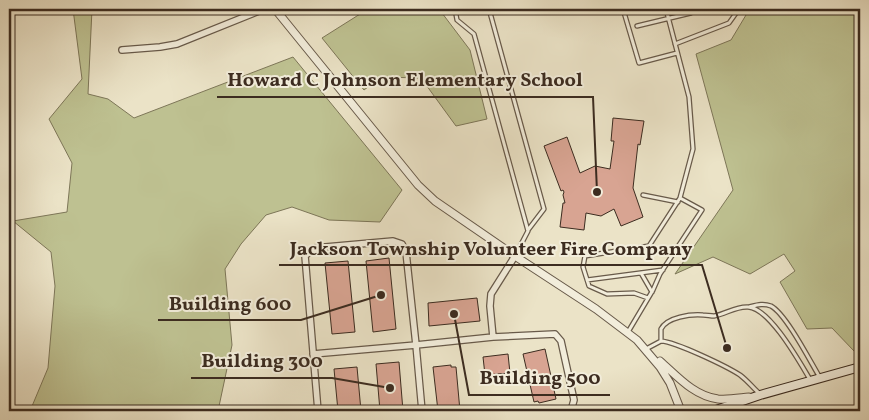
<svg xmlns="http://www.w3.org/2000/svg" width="869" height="420" font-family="Vollkorn,serif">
<rect width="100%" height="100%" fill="#ebe3c7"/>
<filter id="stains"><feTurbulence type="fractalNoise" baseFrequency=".004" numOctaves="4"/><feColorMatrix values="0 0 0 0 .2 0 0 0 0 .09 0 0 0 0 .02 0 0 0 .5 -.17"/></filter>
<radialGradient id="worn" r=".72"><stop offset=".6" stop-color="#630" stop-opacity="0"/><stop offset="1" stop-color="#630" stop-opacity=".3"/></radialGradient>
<path fill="#bec191" stroke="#7d7658" d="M73,9h19l-4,85 20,5 26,19 159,-61 109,133 -22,32 -51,-2 -37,-13 -26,8 -25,29 -16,25 7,76 -14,66h-188l18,-43 7,-82 -4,-34 -38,-31 54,-9 5,-49 -23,-44 33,-40z
M368,9h71l31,41 17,69 -31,7 -35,-48 -40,-1 -17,13 -42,-52z
M745,9h115v340l-6,2 -22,-23 -25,1 -27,-47 15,-11 -11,-17 -34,20 -37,-17 -38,17 58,-84 -37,-136 35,-14 18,-30z"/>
<path fill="#d8a492" stroke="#3c2c20" d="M613,118l31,3 -4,24 -2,-1 -5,44 10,29 -22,9 -7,-17 -13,7 -15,-3 -2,17 -24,-3 3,-24h2l-2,-8 1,-3 -1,-2 -2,1 -17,-45 23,-9 13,36 15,-7 15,3 4,-28h-3z
M389,258l7,71 -23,3 -7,-71z
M348,261l7,71 -23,2 -7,-71z
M477,298l3,23 -51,5 -1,-23z
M545,349l11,50 -17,4 -1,-2 -4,1 -11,-48z
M508,354l2,19 -25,2 -2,-18z
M399,362l4,49h-23l-4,-47z
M451,365v2h5l4,44h-22l-5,-44z
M357,367l4,44h-23l-4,-42z"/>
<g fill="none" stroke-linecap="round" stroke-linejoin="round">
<defs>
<path id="service" d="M455,9l2,11 17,14 54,197 -13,25
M489,9l55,200 -16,21
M623,9l16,54 38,-10
M666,9l23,88 4,52 -13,49
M637,26l54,-13 -1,-4
M675,44l54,-21 10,-14
M643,195l35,7
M641,273l11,19
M587,280l76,-10
M749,307c8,-2 14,-4 22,-1 15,8 39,55 48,70
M628,332l25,-42 7,-16 42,-64 -22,-12 -31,48 -64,10 -2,11 6,19 18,8 27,-1 14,5
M661,341v-12c6,-12 30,-15 42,-14 3,0 8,1 11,1 12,-2 22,-10 34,-9 22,1 52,56 63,74
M646,349l15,-8c15,1 65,25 79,34 8,6 13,13 20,19"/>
<path id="minor" d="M122,50l38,-3 17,-3 87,-35
M493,337l-3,-31 1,-12 24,-38
M313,354l103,-9 6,66
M318,411l-13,-155 9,-8 79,-7 9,3 4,8 10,93 77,-8 62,-3 6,7 13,59 -2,7 -3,4"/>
<path id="tertiary" d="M275,9l143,176 17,16 80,55 81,53 41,31 23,27 10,16 11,28
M660,361c17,15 34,35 58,38 10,1 21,-1 31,-2"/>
<path id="secondary" d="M713,411l47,-16 100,-28"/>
</defs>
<use href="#service" stroke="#685a4a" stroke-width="5.5"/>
<use href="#minor" stroke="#685a4a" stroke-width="8"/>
<use href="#tertiary" stroke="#685a4a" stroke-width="9"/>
<use href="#secondary" stroke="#3c2c20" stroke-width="10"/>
<use href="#service" stroke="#f2eddb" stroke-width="3"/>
<use href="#minor" stroke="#f2eddb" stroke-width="5.5"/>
<use href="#tertiary" stroke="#f2eddb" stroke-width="7"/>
<use href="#secondary" stroke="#f2eddb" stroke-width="8"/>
</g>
<path fill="none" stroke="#3c2c20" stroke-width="2" d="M597 192L593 97H217M727 348L702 265H279M381 295L301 320H158M390 388L332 378H191M454 314L469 395H610"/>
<g fill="#3c2c20" stroke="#f2eddb" stroke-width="2">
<circle cx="597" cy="192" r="5"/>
<circle cx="727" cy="348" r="5"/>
<circle cx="381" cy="295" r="5"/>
<circle cx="390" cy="388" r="5"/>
<circle cx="454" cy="314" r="5"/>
</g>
<g font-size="20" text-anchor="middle" font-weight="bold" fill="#3c2c20" stroke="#f2eddb" stroke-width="4" stroke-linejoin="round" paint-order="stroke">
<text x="405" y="86">Howard C Johnson Elementary School</text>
<text x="491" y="255">Jackson Township Volunteer Fire Company</text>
<text x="230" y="310">Building 600</text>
<text x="262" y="367">Building 300</text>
<text x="540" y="384">Building 500</text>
</g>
<rect width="869" height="420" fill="none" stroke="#ebe3c7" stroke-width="30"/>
<rect x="10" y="10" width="849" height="400" fill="none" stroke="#3c2c20" stroke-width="2.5"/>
<rect x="15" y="15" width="839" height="390" fill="none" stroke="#3c2c20"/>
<rect width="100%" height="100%" filter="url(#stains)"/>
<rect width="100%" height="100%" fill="url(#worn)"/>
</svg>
